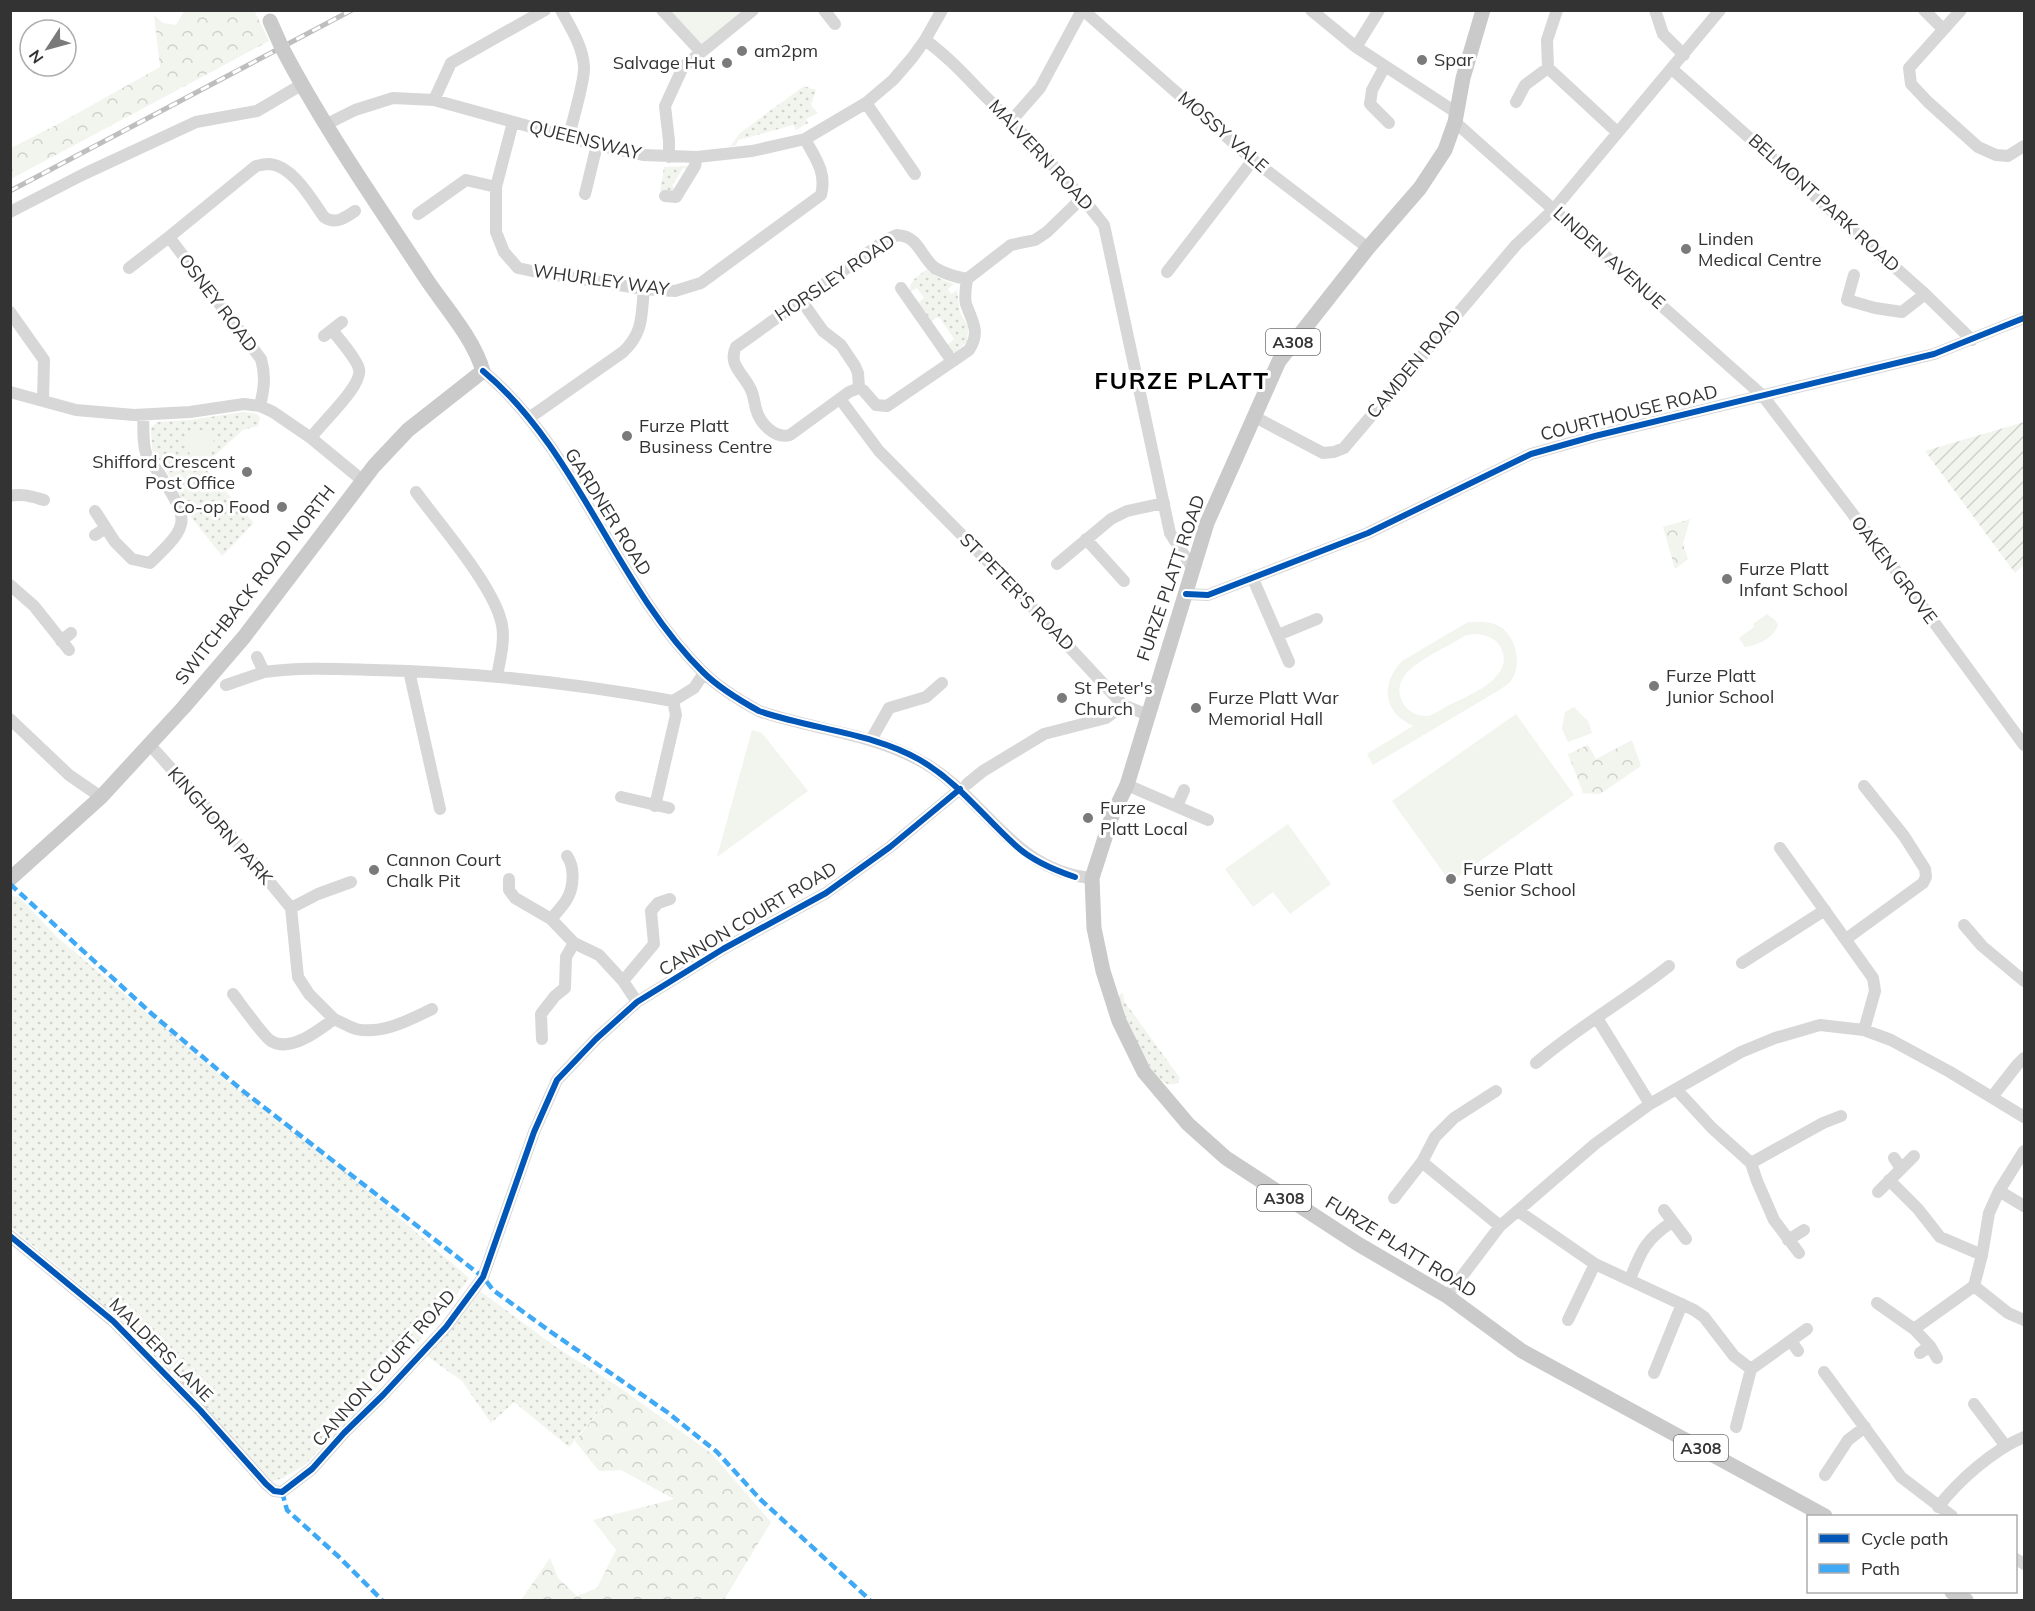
<svg xmlns="http://www.w3.org/2000/svg" width="2035" height="1611" font-family="Mulish,sans-serif">
<defs>
<pattern id="grass-dots" width="8" height="8" patternUnits="userSpaceOnUse" patternTransform="scale(1.5)"><rect width="8" height="8" fill="#f1f5ed"/><path d="M2 2h.1M6 6h.1" fill="none" stroke="#cfd2cc" stroke-width="1.8" stroke-linecap="round"/></pattern>
<pattern id="forest-crowns" width="20" height="18" patternUnits="userSpaceOnUse" patternTransform="scale(1.5)"><rect width="20" height="18" fill="#f1f5ed"/><path d="M2 6a3 3 0 1 1 6 0M12 15a3 3 0 1 1 6 0" fill="none" stroke="#cfd2cc"/></pattern>
<pattern id="garden-furrows" width="10" height="10" patternUnits="userSpaceOnUse" patternTransform="scale(1.5)"><rect width="10" height="10" fill="#f1f5ed"/><path d="M-1 1l2-2M0 10L10 0M9 11l2-2" fill="none" stroke="#cfd2cc"/></pattern>
</defs>
<rect width="100%" height="100%" fill="#fff"/>
<path fill="url(#grass-dots)" d="M804,86l12,4 -5,15 7,8 -12,6 2,4 -12,7 -3,-5 -55,15 -2,5 -6,2 10,-14z
M689,166l-1,4 -5,-2 -11,18 5,5h-17l4,-24z
M927,269l12,9 15,6 -6,5 3,5 6,-4 3,23 8,13 -1,16 -12,10h-3l-5,-7 7,-6 -15,-22 -8,4 -13,-18 6,-5 -7,-10 -7,4c-2,-11 10,-17 17,-23z
M243,412l14,2 3,4 -2,8 -15,4 -40,36 51,57 -32,33 -35,-44 -13,-29 -22,-34 -1,-21 6,-6 33,-2z
M10,895l10,3 37,39 180,152 108,82 124,107 -35,47 -128,139 -23,14 -13,4 -63,-72 -83,-88 -113,-95z
M1123,993l1,8 56,77 -2,5c-6,2 -12,2 -17,-3 -18,-18 -32,-55 -44,-78l3,-8z
M480,1291l76,56 63,40 -50,60 -55,-45 -23,21 -29,-42 -35,-25z"/>
<path fill="url(#forest-crowns)" d="M254,10l15,31 -258,138v-31l49,-25 100,-56 -6,-52 9,8 13,2 8,-14z
M1690,519l-7,25 5,15 -13,10 -12,-42z
M1632,740l9,26 -41,28 -17,-1 -15,-39 20,-9 8,14z
M619,1387l92,66 60,69 -47,78h-203l29,-42 8,20 19,18 20,-8 19,-38 -23,-30 81,-21 -53,-29 -22,1 -24,-30z"/>
<path fill="#f1f5ed" fill-rule="evenodd" d="M670,11h73l-41,33z
M186 444a14 14 0 1 1 28 0a14 14 0 1 1-28 0Z
M1767,614l8,6 3,5c-5,14 -20,20 -33,22l-6,-9 15,-11 -1,-3z
M1468,622c10,0 20,-1 29,3 18,8 26,38 15,54 -2,4 -7,7 -11,10l-128,76 -6,-11 46,-28c-30,-14 -33,-41 -11,-65zM1476,634c11,1 21,4 26,16 12,30 -38,47 -58,58 -5,3 -11,7 -17,8 -22,1 -36,-24 -22,-41 10,-14 46,-30 61,-40z
M1574,707l14,14 4,12 -24,9 -6,-13 3,-17z
M1516,714l58,81 -124,87 -58,-81z
M752,730l10,3 46,58 -91,66z
M1288,824l43,60 -41,30 -17,-22 -20,15 -28,-38z"/>
<path fill="url(#garden-furrows)" d="M2024,422v143l-9,8 -90,-122z"/>
<g fill="none" stroke-linecap="round" stroke-linejoin="round">
<path stroke="#d7d7d7" stroke-width="12" d="M561,10c10,18 22,37 23,57 1,14 -12,54 -15,70
M662,10l39,42
M824,10l11,14
M1083,10l170,150 115,88
M1311,10l45,37 101,66
M1557,10l-10,30 1,28 69,64
M1655,10l8,24 21,21
M1924,10l19,19
M1961,10l-52,58 2,16 17,18 50,45 18,8 12,1 16,-10
M925,40c24,17 43,39 64,60 40,40 80,80 115,125l66,308 23,36
M1356,47l23,-37
M1385,66l-13,24 -2,14 19,19
M1672,69l253,225 47,46
M434,100l17,-37 94,-53
M1516,102l9,-17 23,-17
M866,103l49,71
M1011,121l29,-33 42,-78
M513,122l-17,65v45l8,20 14,16 19,4 107,17 31,2 26,-8 120,-88c6,-23 -6,-37 -16,-56
M1455,122l308,274 140,184 121,165
M325,125l30,-15 38,-12 41,2 163,45 46,10 54,2 55,-6 53,-12 61,-36 27,-23 19,-22 13,-18 17,-30
M669,157v-16l-4,-35 18,-39 70,-57
M585,194l12,-49
M665,196l11,1 19,-31 2,-9
M10,212l74,-38 112,-52 61,-11 44,-26
M418,214l48,-34 30,7
M897,235c22,1 23,21 38,33 10,6 21,9 32,11 -1,8 -3,18 -1,25 6,17 15,28 3,46l-82,56 -11,-1 -13,-15 -4,-2 -10,4 -59,43c-16,4 -30,-12 -34,-26 -2,-7 -2,-13 -5,-19 -6,-15 -24,-25 -15,-43l150,-107z
M169,237l92,122c5,17 3,30 -1,47
M129,268l40,-31 87,-71c4,-1 10,-2 14,-2 23,2 42,36 54,53 11,8 21,1 31,-6
M1167,272l86,-112
M1854,275l-7,25 28,8 27,4 23,-18
M967,279l44,-34 24,-5 12,-8 35,-34
M901,288l51,73
M801,300l22,31 18,14 14,21 3,7 1,15
M10,312l34,48 -1,40
M324,336l18,-14
M483,371c95,79 132,214 220,301 16,16 36,28 56,39 52,18 109,22 158,48 67,34 93,112 175,119
M10,392l66,18 58,5 56,-3 54,-8 16,2 13,6 38,26 51,42
M840,399l39,52 142,144 102,110 25,10
M1255,417l68,36 11,-1 10,-4 172,-203 38,-36 166,-199
M529,418l94,-66c21,-20 18,-36 21,-63
M311,438c10,-15 52,-52 48,-69 -2,-10 -20,-30 -27,-39
M416,492c24,33 79,95 86,133 3,16 -2,35 -5,51
M10,496c12,-3 23,1 34,4
M95,511l20,31 17,17 18,4c42,-40 39,-42 9,-90 -4,-6 -11,-13 -13,-20 -4,-12 -2,-26 -3,-38
M95,535l11,-7
M1086,539l38,42
M1057,564l54,-45 16,-8 37,-8
M1253,579l36,83
M10,585l24,21 35,44
M1186,594l22,1 160,-62 163,-79 64,-18 339,-82 90,-36
M1278,635l39,-16
M61,641l10,-8
M409,671l31,138
M264,672c37,-5 73,-3 110,-2 100,2 200,13 299,31l21,-13 10,-15
M226,685l38,-13 -7,-15
M10,719l59,56 32,22
M871,740l18,-32 37,-11 16,-14
M150,745l75,83 66,80 7,69 11,17 25,25
M967,784l16,-13 61,-37 62,-16 17,-13
M1127,785l81,35
M621,797l48,11
M655,806l21,-91 -3,-14
M1177,806l7,-16
M1780,848l93,130 2,13 -11,39
M509,879v11l6,8 36,21 23,24 25,12 24,26 14,21
M291,908l27,-14 33,-12
M551,919c5,-6 12,-13 16,-20 7,-12 8,-32 0,-43
M1964,925l18,21 42,35
M1846,939l77,-56 3,-6 -1,-8 -21,-33 -40,-50
M1742,963l83,-53
M623,981l31,-37 -3,-33 7,-8 12,-4
M233,994c7,9 31,43 38,47 20,12 48,-11 63,-22 7,3 15,8 22,10 26,6 53,-9 76,-20
M1597,1018l53,86
M542,1039l-1,-25 14,-18 10,-8 1,-31 8,-14
M1536,1063c42,-36 90,-63 133,-97
M1676,1089l36,39 39,35 6,18 17,39 25,33
M1496,1091l-42,27 -19,19 -13,25 78,64
M1992,1097l25,-32 7,-7
M2024,1151l-25,40 -10,22 -7,42 -8,31 34,27 16,7
M1894,1158l7,10
M1751,1163l72,-40 18,-7
M1889,1180l29,29 22,28 42,18
M1999,1191l25,15
M1878,1192l36,-36
M1394,1198l28,-36
M1664,1210l22,29
M1518,1211l77,53 99,46 10,7 30,39 17,13
M10,1236l103,85 87,89 66,74 8,7 8,1 30,-23 32,-36 39,-38 63,-68 37,-50 51,-145 23,-52 39,-41 41,-37 86,-53 103,-56 64,-46 70,-58
M1788,1240l16,-10
M1630,1279c11,-28 16,-40 42,-57
M1447,1296l53,-70 95,-82 55,-40 26,-15 65,-37 34,-14 45,-13 44,5 27,10 59,32 74,45
M1877,1303l37,26
M1568,1320l27,-56
M1791,1341l7,10
M1920,1353l10,-7
M1937,1358l-7,-12 -16,-17 60,-43
M1824,1372l77,105 51,39
M1654,1373l28,-69
M1974,1404l31,41
M1736,1427l15,-58 56,-40
M1825,1475l23,-35 17,-13
M1938,1507c21,-27 55,-57 86,-70
M2016,1559l8,5"/>
<path stroke="#cacaca" stroke-width="15" d="M1483,10l-20,68 -8,44 -10,28 -25,38 -52,60 -89,113 -72,162 -80,262 -15,31 -20,62 2,50 9,43 16,50 25,51 44,52 38,34 132,86 89,52 75,55 303,165
M10,879l91,-82 82,-89 61,-71 130,-171 34,-36 75,-59c-10,-34 -39,-65 -58,-94 -49,-75 -101,-149 -143,-229
M1952,1592l14,8"/>
<defs>
<path id="rail" d="M10,191l342,-181"/>
</defs>
<use href="#rail" stroke="#bebebe" stroke-width="5"/>
<use href="#rail" stroke="#fff" stroke-width="3" stroke-dasharray="9" stroke-linecap="butt"/>
<path stroke="#cacaca" stroke-width="15" d="M270,21l12,27"/>
<path stroke="#3fa9f5" stroke-width="4.5" stroke-dasharray="9 4.5" stroke-linecap="butt" d="M10,884l142,130 91,77 240,186 10,13 58,42 116,80 50,40 43,47 110,101
M282,1492l5,18 52,47 43,43"/>
<defs>
<path id="cycleway" d="M483,371c95,79 132,214 220,301 16,16 36,28 56,39 51,18 115,22 161,49 39,23 62,55 95,85 16,15 39,25 60,32
M1186,594l22,1 160,-62 163,-79 64,-18 339,-82 90,-36
M10,1236l103,85 87,89 66,74 8,7 8,1 30,-23 32,-36 39,-38 63,-68 37,-50 51,-145 23,-52 39,-41 41,-37 86,-53 103,-56 64,-46 70,-58"/>
</defs>
<use href="#cycleway" stroke="#fff" stroke-width="10"/>
<use href="#cycleway" stroke="#0057b8" stroke-width="6"/>
</g>
<g fill="#7a7a7a" stroke="#fff" stroke-width="2">
<circle cx="742" cy="51" r="6"/>
<circle cx="1422" cy="60" r="6"/>
<circle cx="727" cy="63" r="6"/>
<circle cx="1686" cy="249" r="6"/>
<circle cx="627" cy="436" r="6"/>
<circle cx="247" cy="472" r="6"/>
<circle cx="282" cy="507" r="6"/>
<circle cx="1727" cy="579" r="6"/>
<circle cx="1654" cy="686" r="6"/>
<circle cx="1062" cy="698" r="6"/>
<circle cx="1196" cy="708" r="6"/>
<circle cx="1088" cy="818" r="6"/>
<circle cx="374" cy="870" r="6"/>
<circle cx="1451" cy="879" r="6"/>
</g>
<g text-anchor="middle" stroke-width="6" stroke-linejoin="round" paint-order="stroke">
<g fill="#fff" stroke="#707070" stroke-width="1.5">
<rect x="1266" y="329" width="54" height="26" rx="4.5"/>
<rect x="1257" y="1185" width="54" height="26" rx="4.5"/>
<rect x="1674" y="1435" width="54" height="26" rx="4.5"/>
</g>
<g font-size="16" font-weight="bold" fill="#333">
<text x="1293" y="348">A308</text>
<text x="1284" y="1204">A308</text>
<text x="1701" y="1454">A308</text>
</g>
<g font-size="18" fill="#333" stroke="#fff" text-anchor="start">
<text x="754" y="57">am2pm</text>
<text x="1434" y="66">Spar</text>
<text x="715" y="69" text-anchor="end">Salvage Hut</text>
<text x="1698" y="245">Linden<tspan x="1698" dy="21">Medical Centre</tspan></text>
<text x="639" y="432">Furze Platt<tspan x="639" dy="21">Business Centre</tspan></text>
<text x="235" y="468" text-anchor="end">Shifford Crescent<tspan x="235" dy="21">Post Office</tspan></text>
<text x="270" y="513" text-anchor="end">Co-op Food</text>
<text x="1739" y="575">Furze Platt<tspan x="1739" dy="21">Infant School</tspan></text>
<text x="1666" y="682">Furze Platt<tspan x="1666" dy="21">Junior School</tspan></text>
<text x="1074" y="694">St Peter's<tspan x="1074" dy="21">Church</tspan></text>
<text x="1208" y="704">Furze Platt War<tspan x="1208" dy="21">Memorial Hall</tspan></text>
<text x="1100" y="814">Furze<tspan x="1100" dy="21">Platt Local</tspan></text>
<text x="386" y="866">Cannon Court<tspan x="386" dy="21">Chalk Pit</tspan></text>
<text x="1463" y="875">Furze Platt<tspan x="1463" dy="21">Senior School</tspan></text>
</g>
<g font-size="18" fill="#333" stroke="#fff">
<text transform="translate(1223 132) rotate(41)" y="6">MOSSY VALE</text>
<text transform="translate(585 140) rotate(14)" y="6">QUEENSWAY</text>
<text transform="translate(1041 155) rotate(47)" y="6">MALVERN ROAD</text>
<text transform="translate(1824 203) rotate(42)" y="6">BELMONT PARK ROAD</text>
<text transform="translate(1609 258) rotate(42)" y="6">LINDEN AVENUE</text>
<text transform="translate(835 278) rotate(-34)" y="6">HORSLEY ROAD</text>
<text transform="translate(601 280) rotate(8)" y="6">WHURLEY WAY</text>
<text transform="translate(218 303) rotate(53)" y="6">OSNEY ROAD</text>
<text transform="translate(1414 364) rotate(-50)" y="6">CAMDEN ROAD</text>
<text transform="translate(1629 413) rotate(-14)" y="6">COURTHOUSE ROAD</text>
<text transform="translate(608 512) rotate(58)" y="6">GARDNER ROAD</text>
<text transform="translate(1894 570) rotate(53)" y="6">OAKEN GROVE</text>
<text transform="translate(1171 578) rotate(-71)" y="6">FURZE PLATT ROAD</text>
<text transform="translate(255 585) rotate(-52)" y="6">SWITCHBACK ROAD NORTH</text>
<text transform="translate(1017 592) rotate(46)" y="6">ST PETER'S ROAD</text>
<text transform="translate(220 826) rotate(49)" y="6">KINGHORN PARK</text>
<text transform="translate(748 919) rotate(-31)" y="6">CANNON COURT ROAD</text>
<text transform="translate(1401 1247) rotate(32)" y="6">FURZE PLATT ROAD</text>
<text transform="translate(161 1350) rotate(45)" y="6">MALDERS LANE</text>
<text transform="translate(384 1368) rotate(-48)" y="6">CANNON COURT ROAD</text>
</g>
<g font-size="24" font-weight="bold" letter-spacing="1.5" fill="#000" stroke="#fff">
<text x="1182" y="389">FURZE PLATT</text>
</g>
</g>
<rect width="2035" height="1611" fill="none" stroke="#333333" stroke-width="24"/>
<rect x="1807" y="1515" width="210" height="78" fill="#ffffff" stroke="#adadad" stroke-width="1.5"/>
<rect x="1819" y="1534" width="30" height="9" fill="#0057b8" stroke="#adadad" stroke-width="1.5"/>
<text x="1861" y="1545" font-size="18" fill="#333333">Cycle path</text>
<rect x="1819" y="1564" width="30" height="9" fill="#3fa9f5" stroke="#adadad" stroke-width="1.5"/>
<text x="1861" y="1575" font-size="18" fill="#333333">Path</text>
<g transform="translate(48 48) rotate(234)"><circle r="28" fill="#ffffff" stroke="#adadad" stroke-width="1.5"/>
<path d="M0-4.5L10 22L0 15L-10 22Z" fill="#7a7a7a"/>
<text y="-9" font-size="16" font-weight="bold" text-anchor="middle" fill="#333333">N</text>
</g>
</svg>
